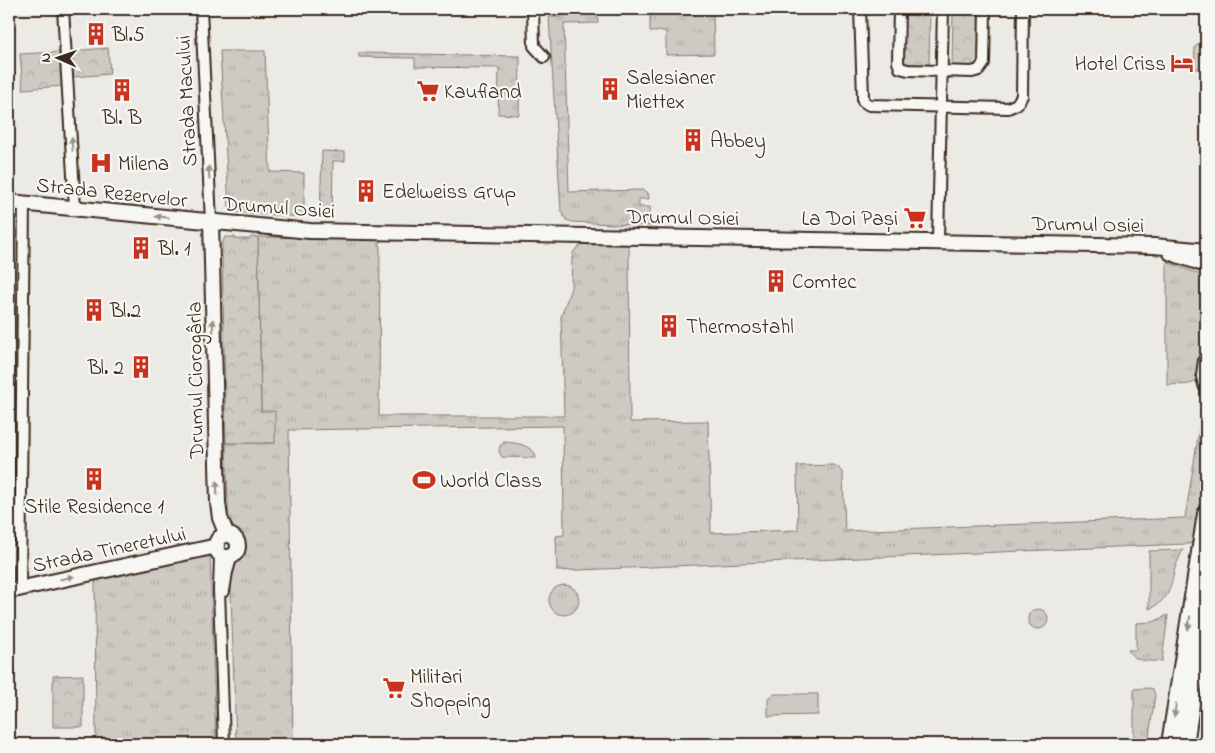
<svg xmlns="http://www.w3.org/2000/svg" width="1215" height="753" font-family="'Indie Flower',sans-serif">
<defs>
<pattern id="grass-tufts" width="24" height="20" patternUnits="userSpaceOnUse" patternTransform="scale(1.25)"><rect width="24" height="20" fill="#cdcac4"/><path d="M3 7l-1-3M5 7V3M7 7l1-3M15 17l-1-3M17 17v-4M19 17l1-3" fill="none" stroke="#b1aea8"/></pattern>
<pattern id="park-crowns" width="20" height="18" patternUnits="userSpaceOnUse" patternTransform="scale(1.25)"><rect width="20" height="18" fill="#cdcac4"/><path d="M2 6a3 3 0 1 1 6 0M12 15a3 3 0 1 1 6 0" fill="none" stroke="#b1aea8"/></pattern>
</defs>
<rect width="100%" height="100%" fill="#ebeae5"/>
<filter id="ink" filterUnits="userSpaceOnUse"><feTurbulence type="fractalNoise" baseFrequency=".02" numOctaves="2"/><feDisplacementMap in="SourceGraphic" scale="10" xChannelSelector="R" yChannelSelector="G"/><feConvolveMatrix kernelMatrix="1 2 1 2 8 2 1 2 1" color-interpolation-filters="sRGB"/></filter>
<g filter="url(#ink)">
<path fill="url(#grass-tufts)" stroke="#847a71" d="M561,9h36l1,14 -34,1 5,168 74,-2 5,3 1,6h-10v8h11l1,19 -78,-4 -7,-2 -5,-9 -12,-194h12z
M650,9h63l1,45 -48,1v-24l-16,1z
M1199,43l7,3v14l-8,9h-4l1,-22z
M220,51h45l5,121 34,1v44l-70,-5 -5,-4z
M359,53l161,3 -1,59 -21,-1 1,-46 -84,-1v-9l-56,-1z
M322,151l23,1v9h-12l-1,57 -12,-1z
M258,237l122,2 -1,177h185l-3,-99 10,-29 1,-30 2,-7 10,-9 45,-1 1,181 78,-1 3,112 87,-3 -1,-64 36,-1 5,2 5,7 2,57 340,-13 20,-125 1,1v74l-11,70 -5,6h-4l-629,27 -1,-35 8,-1 -1,-109 -274,4 4,314h-57l-10,-301h49l-14,-32z
M1167,262l34,13 5,7c0,17 3,92 -11,100 -8,4 -20,2 -28,3z
M504,442c13,1 22,2 31,11l1,5 -34,-1 -3,-5 1,-6z
M1183,550c-3,6 -6,12 -8,18 -5,21 -5,31 -26,41v-58z
M210,555l6,189h-120l-1,-165z
M549 600a15 15 0 1 1 30 0a15 15 0 1 1-30 0Z
M1028 619a10 10 0 1 1 20 0a10 10 0 1 1-20 0Z
M1168,615l-6,46c-13,0 -27,2 -34,-11h8v-27l17,-1z
M1149,688l4,1 2,6 -7,49h-14v-55z"/>
<path fill="url(#park-crowns)" stroke="#847a71" d="M903,9h27l-1,59 -19,-1 -8,-6z
M953,9h26v54l-4,4 -23,1z
M108,48l2,26 -37,3 -2,-26z
M61,52l2,34 -40,3 -3,-35z
M225,237h10v2h15l1,-2h7l3,174h14v32h-49l-4,-199z
M83,675v52h-30v-51z"/>
<path fill="#cdcac4" stroke="#847a71" d="M775,694h43v21l-50,1v-18z"/>
<g fill="none" stroke-linecap="round" stroke-linejoin="round">
<defs>
<path id="street" d="M63,9l12,199
M201,9l10,213
M533,9l1,37 10,11
M860,9l3,88v4l6,4 139,3 9,-4 5,-8 1,-87
M899,9l-1,53 2,6 8,2 64,2 7,-2 5,-7 1,-54
M938,241l5,-232
M220,554l-1,36 5,154
M20,588l4,-385
M224,591l3,-19 5,-17"/>
<path id="secondary" d="M9,202l301,29 844,15 52,5
M211,222l7,281 2,15 7,17
M1171,253l35,12
M1206,360l-2,16 2,9
M216 546a11 11 0 1 1 22 0a11 11 0 1 1-22 0Z
M9,591l208,-45"/>
<path id="primary" d="M1170,744l36,-230
M1185,744l21,-138"/>
</defs>
<use href="#street" stroke="#3b2a1e" stroke-width="14"/>
<use href="#secondary" stroke="#3b2a1e" stroke-width="18"/>
<use href="#primary" stroke="#3b2a1e" stroke-width="20"/>
<use href="#street" stroke="#f6f6f2" stroke-width="10"/>
<use href="#secondary" stroke="#f6f6f2" stroke-width="14"/>
<use href="#primary" stroke="#f6f6f2" stroke-width="16"/>
</g>
<defs><path id="oneway-solid" d="M-6-.8H1V-3.2L6.5 0L1 3.2V.8H-6Z" transform="scale(1.25)"/></defs>
<g fill="#989088">
<use href="#oneway-solid" transform="translate(72 144) rotate(-94)"/>
<use href="#oneway-solid" transform="translate(209 173) rotate(-93)"/>
<use href="#oneway-solid" transform="translate(162 217) rotate(-174)"/>
<use href="#oneway-solid" transform="translate(213 326) rotate(-91)"/>
<use href="#oneway-solid" transform="translate(217 488) rotate(-92)"/>
<use href="#oneway-solid" transform="translate(67 578) rotate(-12)"/>
<use href="#oneway-solid" transform="translate(1189 623) rotate(99)"/>
<use href="#oneway-solid" transform="translate(1175 710) rotate(99)"/>
</g>
</g>
<defs>
<symbol id="building-bare" viewBox="-9 -9 18 18"><path d="M-4-6H4V6H1V3H-1V6H-4ZM-2.5-4.3h1.7v1.8h-1.7ZM.8-4.3h1.7v1.8H.8ZM-2.5-1h1.7V.8h-1.7ZM.8-1h1.7V.8H.8Z" fill="#c8321e" stroke="#f6f6f2" stroke-width="2.5" paint-order="stroke"/></symbol>
<symbol id="hotel-bare" viewBox="-9 -9 18 18"><path d="M-6-4.5h1.5V1H6V5H4.5V3h-9V5H-6ZM-4 0a1.8 1.8 0 1 1 3.6 0ZM.5 0V-2.5h3Q6-2.5 6 0Z" fill="#c8321e" stroke="#f6f6f2" stroke-width="2.5" paint-order="stroke"/></symbol>
<symbol id="supermarket-bare" viewBox="-9 -9 18 18"><path d="M-6-5.5h2.5l.6 2H6L4.5 2H-2.5L-4.4-4H-6ZM-1.5 3.2a1.3 1.3 0 1 0 .1 0ZM3 3.2a1.3 1.3 0 1 0 .1 0Z" fill="#c8321e" stroke="#f6f6f2" stroke-width="2.5" paint-order="stroke"/></symbol>
<symbol id="hospital-bare" viewBox="-9 -9 18 18"><path d="M-5-5h3v3.5h4V-5h3V5h-3V1.5h-4V5h-3Z" fill="#c8321e" stroke="#f6f6f2" stroke-width="2.5" paint-order="stroke"/></symbol>
<symbol id="stadium-bare" viewBox="-9 -9 18 18"><path d="M0-5a6.5 5 0 1 0 0 10a6.5 5 0 1 0 0-10ZM-3.5-1.8h7v3.6h-7Z" fill="#c8321e" stroke="#f6f6f2" stroke-width="2.5" paint-order="stroke"/></symbol>
</defs>
<g fill-rule="evenodd">
<use href="#building-bare" x="80" y="18" width="32" height="32"/>
<use href="#hotel-bare" x="1166" y="47" width="32" height="32"/>
<use href="#building-bare" x="594" y="73" width="32" height="32"/>
<use href="#building-bare" x="106" y="74" width="32" height="32"/>
<use href="#supermarket-bare" x="412" y="75" width="32" height="32"/>
<use href="#building-bare" x="677" y="124" width="32" height="32"/>
<use href="#hospital-bare" x="85" y="147" width="32" height="32"/>
<use href="#building-bare" x="350" y="175" width="32" height="32"/>
<use href="#supermarket-bare" x="899" y="202" width="32" height="32"/>
<use href="#building-bare" x="125" y="232" width="32" height="32"/>
<use href="#building-bare" x="760" y="265" width="32" height="32"/>
<use href="#building-bare" x="78" y="294" width="32" height="32"/>
<use href="#building-bare" x="653" y="310" width="32" height="32"/>
<use href="#building-bare" x="125" y="351" width="32" height="32"/>
<use href="#building-bare" x="78" y="463" width="32" height="32"/>
<use href="#stadium-bare" x="408" y="464" width="32" height="32"/>
<use href="#supermarket-bare" x="378" y="672" width="32" height="32"/>
</g>
<g text-anchor="middle" stroke-width="4.5" stroke-linejoin="round" paint-order="stroke">
<g font-size="21" fill="#3b2a1e" stroke="#f6f6f2" text-anchor="start">
<text x="112" y="41">Bl.5</text>
<text x="1166" y="70" text-anchor="end">Hotel Criss</text>
<text x="626" y="84">Salesianer<tspan x="626" dy="24">Miettex</tspan></text>
<text x="444" y="98">Kaufland</text>
<text x="122" y="124" text-anchor="middle">Bl. B</text>
<text x="710" y="147">Abbey</text>
<text x="118" y="170">Milena</text>
<text x="382" y="198">Edelweiss Grup</text>
<text x="898" y="225" text-anchor="end">La Doi Pași</text>
<text x="158" y="255">Bl. 1</text>
<text x="792" y="288">Comtec</text>
<text x="110" y="317">Bl.2</text>
<text x="686" y="333">Thermostahl</text>
<text x="124" y="374" text-anchor="end">Bl. 2</text>
<text x="440" y="487">World Class</text>
<text x="94" y="513" text-anchor="middle">Stile Residence 1</text>
<text x="410" y="683">Militari<tspan x="410" dy="24">Shopping</tspan></text>
</g>
<g font-size="21" fill="#3b2a1e" stroke="#f6f6f2">
<text transform="translate(186 101) rotate(-93)" y="7">Strada Macului</text>
<text transform="translate(112 192) rotate(6)" y="7">Strada Rezervelor</text>
<text transform="translate(279 207) rotate(4)" y="7">Drumul Osiei</text>
<text transform="translate(683 217) rotate(1)" y="7">Drumul Osiei</text>
<text transform="translate(1088 224) rotate(1)" y="7">Drumul Osiei</text>
<text transform="translate(195 380) rotate(-91)" y="7">Drumul Ciorogârla</text>
<text transform="translate(109 549) rotate(-12)" y="7">Strada Tineretului</text>
</g>
</g>
<rect width="1215" height="753" fill="none" stroke="#f6f6f2" stroke-width="30"/>
<rect x="15" y="15" width="1185" height="723" fill="none" stroke="#3b2a1e" stroke-width="2" filter="url(#ink)"/>
<g transform="translate(58 58) rotate(272)" stroke="#f6f6f2" stroke-width="4" paint-order="stroke">
<path d="M0-4L9 19L0 12L-9 19Z" fill="#3b2a1e"/>
<text y="-8" font-size="14" font-weight="bold" text-anchor="middle" fill="#3b2a1e">N</text>
</g>
</svg>
